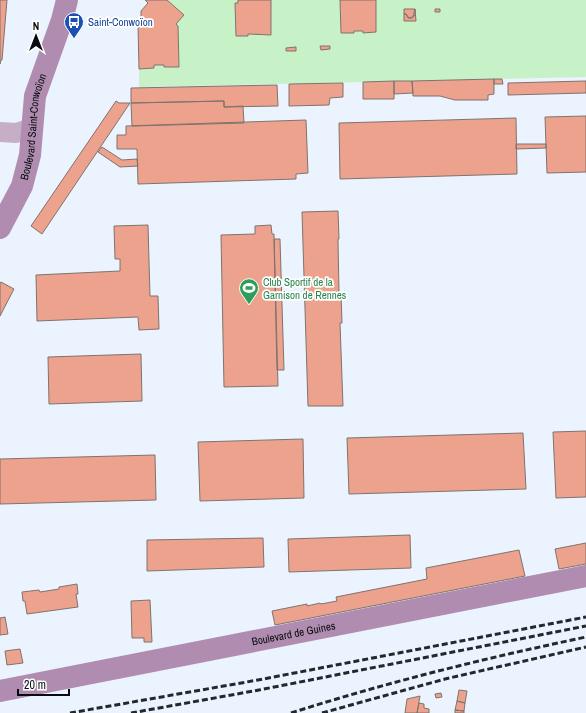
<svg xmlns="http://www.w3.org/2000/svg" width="586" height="713" font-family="'Archivo Narrow',sans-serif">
<rect width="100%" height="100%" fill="#ebf3fe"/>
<path fill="#c7f2c8" d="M167,0h71v3h-3l13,31h10v1h13v-35h72l-3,1 1,32h13v-2l22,1v-32h210v77l-447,10v-18l15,-1v-3c9,0 18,3 25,2l-1,-41 -2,-2 8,-9z"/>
<path fill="#eca28c" stroke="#7f736f" d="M0,0h7l-5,60h-1l-1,4z
M145,0h22l17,15 -8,9 2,2 1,41h-15v-2h-10v3l-15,1 -1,-44 3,-1v-13l7,-8z
M238,0h33v35l-23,-1v2h-12l-1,-33h3z
M340,0h36v32l-13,1v-2h-9v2h-13z
M404,9h11l-2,8 -4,1 -3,-4h-2z
M415,9l1,12h-12v-7h2l2,4h4l3,-3z
M435,9h5v3h-5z
M320,46h10v3l-9,1z
M296,47v4h-10v-3z
M494,79h8l1,5h-9z
M494,79v15l-6,1v5h-33l-15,-4h-27l-1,-15z
M394,81h18l1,12 -19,1z
M394,81v18h-31v-17z
M586,81v12l-78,2v-12z
M343,83v14l-13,1 -1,7 -40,1v-22z
M277,85l1,21 -54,1v-6l-93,2v-15z
M116,101l3,2h11l-88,131 -11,-8z
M224,101v6l19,-1 1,17 -112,3 -1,-23z
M586,116v56l-39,1 -2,-56z
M516,118l1,56 -177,5 -1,-56z
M306,120l2,53 -12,1v5l-158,5 -1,-35h-20v-14h9v-9z
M516,144h30v4l-30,1z
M102,147l20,13 15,-1 1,7 -18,1 -22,-15z
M338,211l1,28h-1l1,55h2l1,29h-2l3,83h-35l-6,-194z
M148,225l2,71h8l1,33 -20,1 -1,-13 -101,4 -1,-46 84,-4v-12h-5l-1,-33z
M271,225l1,9h2l4,152 -54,1 -3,-152 34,-1v-8z
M274,239h6l4,131h-7z
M1,282l13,7 -14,27v-33z
M141,354l1,47 -93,3 -1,-47z
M586,431v66l-30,1 -3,-66z
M523,433l3,56 -177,5 -2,-56z
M303,439l1,59 -104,3 -2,-59z
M155,455l1,45 -156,4v-45z
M410,535l1,33 -122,4 -1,-33z
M263,538l1,29 -117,4v-31z
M586,543v21l-27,5 -4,-20z
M519,550l6,26 -250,49 -3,-14 35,-7v2l13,-3 1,1 16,-3 -1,-4 91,-18 -1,-11z
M77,584l1,10h-2l2,13 -51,7 -2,-13h-2l-1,-9 17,-2 1,2 19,-3v-2z
M150,600l2,42h-8v-4h-12l-1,-37z
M5,617l3,17 -8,1v-17z
M20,649l3,14 -16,2 -2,-14z
M459,690l8,1 -2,12 -8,-2z
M441,693l1,4 -6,1 -1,-4z
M420,696l-3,17h-12l2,-14z
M457,701l8,2 -1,8 -9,-1z
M419,703l5,1v4l5,1v4h-12z
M455,710l9,1v2h-9z"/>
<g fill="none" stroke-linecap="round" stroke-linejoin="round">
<path stroke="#c6aec6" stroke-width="20" d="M0,132l16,1 16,-5"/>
<g stroke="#b08db0" stroke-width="22">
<path id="s1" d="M0,228l22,-42 8,-31 5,-59 27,-76 5,-20"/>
<path id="s2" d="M0,691l586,-115"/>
</g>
<path stroke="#24272b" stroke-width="3" stroke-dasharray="6 3" stroke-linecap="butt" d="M70,713l188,-33 328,-63
M131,713l128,-23 327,-64
M291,713c97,-31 195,-55 295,-76
M322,713l123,-34 141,-32"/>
</g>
<defs>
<symbol id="bus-pin" viewBox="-11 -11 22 30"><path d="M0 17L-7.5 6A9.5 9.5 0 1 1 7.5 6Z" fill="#1a4fb4" stroke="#fff"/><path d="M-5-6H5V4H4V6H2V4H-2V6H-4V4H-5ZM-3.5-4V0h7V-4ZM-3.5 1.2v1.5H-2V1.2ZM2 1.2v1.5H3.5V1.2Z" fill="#fff"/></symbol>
<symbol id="stadium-pin" viewBox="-11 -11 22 30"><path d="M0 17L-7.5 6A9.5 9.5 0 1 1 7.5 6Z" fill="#2e9e5b" stroke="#fff"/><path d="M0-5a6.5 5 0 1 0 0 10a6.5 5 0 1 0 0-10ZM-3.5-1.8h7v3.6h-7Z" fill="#fff"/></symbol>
</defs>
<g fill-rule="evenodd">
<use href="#bus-pin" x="63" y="11" width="22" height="30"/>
<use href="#stadium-pin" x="238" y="277" width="22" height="30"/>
</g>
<g text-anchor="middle" stroke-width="3.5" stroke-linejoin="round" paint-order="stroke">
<g font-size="11" fill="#164399" stroke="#fff" text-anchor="start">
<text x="88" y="26">Saint-Conwoïon</text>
</g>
<g font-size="11" fill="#090c0f" stroke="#fff">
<text dy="4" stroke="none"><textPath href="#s1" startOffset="108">Boulevard Saint-Conwoïon</textPath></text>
<text dy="4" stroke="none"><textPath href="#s2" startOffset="299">Boulevard de Guines</textPath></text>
</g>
<g font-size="11" fill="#27864d" stroke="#fff" text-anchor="start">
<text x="263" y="286">Club Sportif de la<tspan x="263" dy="13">Garnison de Rennes</tspan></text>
</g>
</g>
<g transform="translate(36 36)" stroke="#ffffff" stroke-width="3" paint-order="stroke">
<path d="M0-3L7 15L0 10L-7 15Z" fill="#090c0f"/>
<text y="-6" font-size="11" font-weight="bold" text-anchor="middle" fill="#090c0f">N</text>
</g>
<path d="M18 689v6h51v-6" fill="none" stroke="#090c0f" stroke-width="2"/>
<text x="24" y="689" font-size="12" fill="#090c0f" stroke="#ffffff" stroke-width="3" paint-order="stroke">20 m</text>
</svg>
